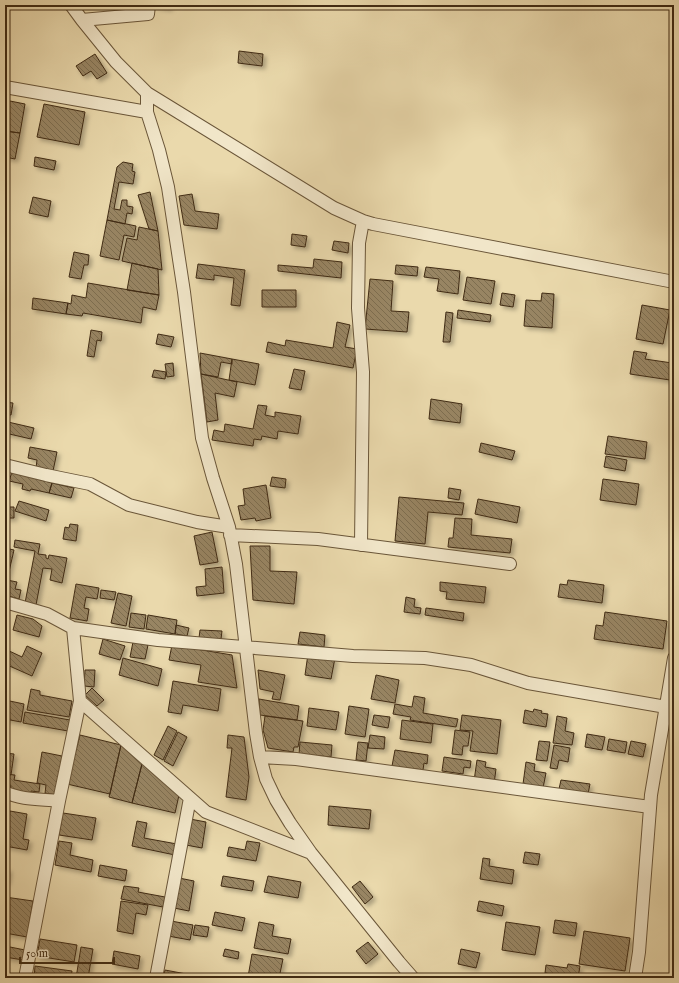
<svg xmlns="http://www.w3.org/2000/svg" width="679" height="983" font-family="'IM FELL English',serif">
<defs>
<pattern id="building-back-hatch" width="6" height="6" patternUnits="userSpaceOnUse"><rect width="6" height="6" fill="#988563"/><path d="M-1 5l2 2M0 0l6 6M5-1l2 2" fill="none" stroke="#7d6d50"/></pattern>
<filter id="shadow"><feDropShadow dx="3" dy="3" stdDeviation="2" flood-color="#0004"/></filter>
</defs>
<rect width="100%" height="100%" fill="#ead9ac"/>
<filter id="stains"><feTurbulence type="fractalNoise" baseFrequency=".005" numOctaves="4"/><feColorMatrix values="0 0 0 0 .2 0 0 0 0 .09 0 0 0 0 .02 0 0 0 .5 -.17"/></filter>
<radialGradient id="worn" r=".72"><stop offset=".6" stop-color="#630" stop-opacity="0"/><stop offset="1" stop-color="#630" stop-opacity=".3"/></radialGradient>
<path fill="url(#building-back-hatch)" stroke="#402b13" filter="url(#shadow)" d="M100,5h20v4z
M156,5h14l-1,3 -13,-2z
M239,51l24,3 -1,12 -24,-3z
M95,54l12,19 -10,6 -6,-8 -8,5 -7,-10z
M5,100l20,4 -5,29 -15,-2z
M44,104l41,8 -6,33 -42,-8z
M5,131l15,2 -5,26 -10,-2z
M35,157l21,4 -2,9 -20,-4z
M123,162l10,2 -1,7 3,1 -2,12 -14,-2 -5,27 6,1 2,-10h5v6l6,1 -1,7 -5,-1 -2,11 -18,-4 10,-53z
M150,192l8,39 -9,-2 -11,-34z
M192,194l3,17 24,3 -2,15 -33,-4 -5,-29z
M33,197l18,4 -3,16 -19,-4z
M107,220l29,6 -2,11 -10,-2 -5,25 -19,-4z
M139,227l19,4 4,39 -40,-9 5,-23 10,2z
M292,234l15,2 -2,11 -14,-2z
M334,241l15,2 -1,10 -16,-3z
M74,252l15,3 -1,10h-4l-3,14 -12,-2z
M314,259l28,3 -1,16 -63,-7v-6l35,3z
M132,263l26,6 1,26 -32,-5z
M198,264l47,6 -5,36 -9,-1 3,-27 -20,-3v5l-18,-2z
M396,265l22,2 -1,9 -22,-2z
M426,267l34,4 -2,23 -21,-3 2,-12 -15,-2z
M467,277l28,4 -4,23 -28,-4z
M370,279l23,2 -2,30 18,1 -2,20 -42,-3z
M88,283l71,12 -3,15 -13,-3 -2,16 -58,-10 -1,3 -16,-2 2,-11 3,1 1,-9 14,3z
M262,290h34v17h-34z
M502,293l13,2 -2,12 -13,-2z
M542,293l12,1 -2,34 -28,-2 2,-26 15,1z
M33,298l35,5 -2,11 -34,-5z
M642,305l28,5 -7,34 -27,-5z
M458,310l33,5 -1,7 -33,-4z
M446,312l7,1 -3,29h-7z
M337,322l13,3 -5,22 12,2 -4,19 -87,-16 2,-10 17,4 1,-6 47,8z
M91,330l11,2 -1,9 -4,-1 -3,17 -7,-1z
M158,334l16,3 -3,10 -15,-3z
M634,351l13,2 -2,6 27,4 -2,17 -40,-6z
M200,353l32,6v5l-11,-2 -3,15 -17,-3z
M232,359l27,5 -4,21 -26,-5z
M173,363l1,13 -7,1 -2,-13z
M294,369l11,2 -4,19 -12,-2z
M154,370l12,2 -1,7 -13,-2z
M201,374l36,8 -3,15 -19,-4 3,27 -11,2z
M431,399l31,5 -2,19 -31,-4z
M5,402l8,1 -2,12 -6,-1z
M258,405l9,1 -2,9 10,2v-5l26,4 -3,18 -20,-3 -1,8 -15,-3 -1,4 -7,-1 -1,7 -41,-6 2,-10 10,2 1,-8 28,5z
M8,422l26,6 -3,11 -26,-6z
M608,436l39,6 -2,17 -40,-5z
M481,443l34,8 -3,9 -33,-8z
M30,447l27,5 -4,19 -17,-3 1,-8 -9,-2z
M606,456l21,4 -2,11 -21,-4z
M12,472l40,11 -3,10 -18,-4 -1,2 -8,-2 1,-5 -14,-3z
M272,477l14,2 -1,9 -15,-2z
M603,479l36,5 -3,21 -36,-5z
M52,483l22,5 -3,10 -22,-5z
M266,485l5,33 -15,3 -1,-3 -14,2 -3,-14 7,-1 -2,-16z
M449,488l12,2 -2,10 -11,-2z
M399,497l65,6 -2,12 -34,-3 -3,32 -30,-3z
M478,499l42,8 -3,16 -42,-9z
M19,501l30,9 -3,11 -31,-10z
M5,507h9v11h-9z
M455,518l17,1 -1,16 41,4 -2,14 -62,-6 1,-9h4z
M70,524l8,1 -2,16 -13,-2 2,-12 4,1z
M212,532l6,30 -18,3 -6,-29z
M15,540l25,4 -2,10 8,1v3l2,1 1,-4 18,3 -5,25 -12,-3 2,-11 -9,-1 -7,37 -11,-2 10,-52 -21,-4z
M250,546h20v25l27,1 -3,32 -41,-4z
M5,548l9,2 -9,39z
M222,567l2,26 -27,3 -1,-9 10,-1 -1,-17z
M7,580l10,2 -2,7 6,1 -2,9 -14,-4v-6z
M568,580l36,5 -2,18 -44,-6 2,-13 7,1z
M440,582l46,5 -2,16 -38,-4 1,-7 -7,-1z
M76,584l23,4 -2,11 -11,-2 -2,11 5,1 -2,12 -17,-3z
M101,590l15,2 -2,8 -14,-2z
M118,593l14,3 -6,30 -15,-3z
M406,597l9,2 -1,8 7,1 -1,6 -16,-2z
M426,608l38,5 -1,8 -38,-6z
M605,612l62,9 -4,28 -69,-10 2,-14 7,1z
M131,613l15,2 -2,14 -15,-2z
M17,615l16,4 9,7 -3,11 -26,-7z
M148,615l29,5 -2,14 -29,-5z
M176,625l13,3 -2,8 -12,-2z
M200,630l22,1 -1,8 -22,-1z
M300,632l25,3 -1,12 -26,-3z
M103,639l22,7 -5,14 -21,-6z
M133,642l15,3 -3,14 -15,-2z
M172,645l60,10 5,33 -39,-6 3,-17 -32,-5z
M27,646l15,7 -10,23 -27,-12v-15l17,8z
M308,654l27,4 -4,21 -26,-4z
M123,658l39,11 -4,17 -39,-11z
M85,670h10l-1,17 -10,-1z
M258,670l27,5 -5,25 -8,-1 2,-7 -14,-3z
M376,675l23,5 -4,23 -24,-4z
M173,681l48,8 -3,22 -35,-6 -2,9 -13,-2z
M92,688l12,12 -7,6 -12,-11z
M31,689l9,2v4l32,6 -3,16 -42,-7z
M414,696l11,2 -2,15 35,6 -2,8 -46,-7 1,-3 -18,-3 2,-10 17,3z
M259,699l40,7 -2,14 -37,-5z
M5,700l19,4 -3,18 -16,-3z
M349,706l20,3 -4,28 -20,-3z
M309,708l30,4 -3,18 -29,-4z
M534,709l8,2 -1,2 7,1 -2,13 -23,-4 2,-13 8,2z
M25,712l45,8 -2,11 -45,-8z
M374,715l16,2 -2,11 -16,-3z
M462,715l39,5 -4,34 -27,-3 3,-20 -13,-1z
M265,716l38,5 -5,26h-4l-1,5 -25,-4 -5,-18z
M557,716l10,2 -2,13 9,2 -2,12 -19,-2z
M402,720l31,4 -2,19 -31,-4z
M168,726l9,5 -14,29 -9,-5z
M455,730l15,2 -2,14h-5l-1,9 -10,-1z
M178,732l9,5 -14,29 -9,-5z
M587,734l18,3 -3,13 -17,-3z
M80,735l41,10 -11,49 -43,-10z
M228,735l16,2 5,40 -3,23 -20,-3 6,-49h-5z
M370,735l15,2 -1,12 -16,-1z
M609,739l18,3 -2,11 -18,-3z
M539,741l11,1 -3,19 -11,-1z
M631,741l15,3 -3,13 -15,-3z
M300,742l32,3 -1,12 -32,-3z
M358,742l10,1 -2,18 -10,-1z
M121,745l21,19 -10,39 -23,-6z
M554,745l16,3 -2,14 -9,-2 -2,9 -7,-1z
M395,750l33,5 -1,9 -3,-1 -1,7 -31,-4z
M42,752l20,4 -6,39 -11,-2 1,-8 -9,-2z
M5,753l9,1 -3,21 -6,-1z
M444,757l27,4 -1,7 -6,-1 -1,7 -21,-3z
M477,760l9,2 -1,5 11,2 -2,15 -20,-3z
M526,762l9,2 -1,7 12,2 -3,15 -20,-4z
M142,764l37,31 -4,18 -43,-10z
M5,774l10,1 -1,5 26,4 -1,8 -8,-1v2l-21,-3 1,-4 -6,-1z
M561,780l29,4 -2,10 -29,-5z
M329,806l42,4 -2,19 -41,-4z
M10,811l17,3 -4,25 6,1 -2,10 -22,-4v-6z
M63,813l33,5 -4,22 -33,-5z
M190,819l16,3 -4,26 -16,-3z
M137,821l10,2 -3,15 33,6 -2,11 -43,-9z
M59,841l13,2 -2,12 23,5 -2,12 -36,-7z
M247,841l13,2 -4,18 -29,-5 2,-9 16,3z
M525,852l15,2 -2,11 -15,-2z
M483,858l7,1 -1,7 25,4 -2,14 -32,-5z
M100,865l27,5 -2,11 -27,-5z
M5,869h4l-2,13h-2z
M223,876l31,5 -2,10 -31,-5z
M268,876l33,6 -3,16 -34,-6z
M179,878l15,3 -5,30 -15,-3z
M360,881l13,16 -8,7 -13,-17z
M124,886l15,2 -1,4 27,5 -2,10 -42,-8z
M5,897l28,4 -6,36 -22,-4z
M121,901l27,4 -2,10 -10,-2 -3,21 -16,-3z
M479,901l25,5 -2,10 -25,-5z
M215,912l30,6 -3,13 -30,-6z
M555,920l22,3 -2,13 -22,-3z
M171,921l22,4 -3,15 -22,-4z
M259,922l15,3 -2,11 19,3 -3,15 -34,-6z
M506,922l34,5 -5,28 -33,-5z
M195,925l14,2 -2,10 -14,-2z
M584,931l46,7 -5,33 -46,-7z
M40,939l37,6 -3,17 -37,-6z
M368,942l10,12 -12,10 -10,-13z
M5,946l20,4 -2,10 -18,-3z
M81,947l12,2 -5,29h-12z
M225,949l14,3 -1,7 -15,-3z
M461,949l19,4 -4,15 -18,-4z
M114,951l26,5 -2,13 -26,-5z
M252,954l31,5 -4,19 -31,-1z
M568,964l12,2 -2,12 -33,-5 1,-8 21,3z
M35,966l37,5 -1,7h-37z
M165,970l32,6v2h-34z"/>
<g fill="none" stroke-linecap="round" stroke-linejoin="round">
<defs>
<path id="minor" d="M71,5l11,15 34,42 31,31 187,115 29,13 10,3 301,58
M82,20l66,-6 1,-9
M5,87l142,25
M147,93v19l12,38 9,37 16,105 18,146 11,40 16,49 7,37 20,169 4,24 6,22 10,21 14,23 21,30 88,109 14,16
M5,465l41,10 44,9 39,21 68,17 32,5
M230,535l88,4 192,25
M361,545l2,-173 -5,-64 1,-65 4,-22
M5,602l42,12 26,14 85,12 195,16 72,2 46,7 57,18 138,24
M80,701l126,111 105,41
M260,757l36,2 354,48
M5,792c16,8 36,7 54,9
M25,978l34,-177 21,-100 -7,-73
M156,978l34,-180
M635,978l4,-26 12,-157 23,-137"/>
</defs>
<use href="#minor" stroke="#6a5639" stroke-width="14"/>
<use href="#minor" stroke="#f1e6c9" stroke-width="12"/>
</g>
<rect width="679" height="983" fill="none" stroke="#ead9ac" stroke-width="20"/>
<rect x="6" y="6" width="667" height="971" fill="none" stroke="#402b13" stroke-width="2"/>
<rect x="10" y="10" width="659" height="963" fill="none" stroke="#402b13"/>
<path d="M20 957v6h94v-6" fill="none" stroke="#402b13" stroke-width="2"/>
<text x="26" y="957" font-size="12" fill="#402b13" stroke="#f1e6c9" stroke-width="3" paint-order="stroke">50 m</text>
<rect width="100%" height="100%" filter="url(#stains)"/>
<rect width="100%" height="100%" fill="url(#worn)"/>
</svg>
